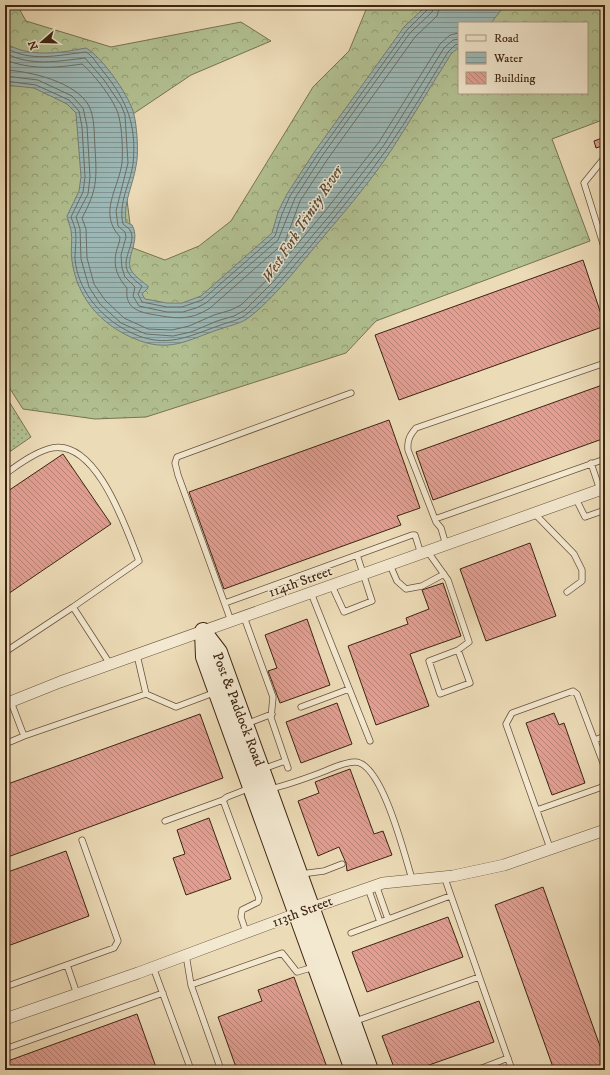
<svg xmlns="http://www.w3.org/2000/svg" width="610" height="1075" font-family="'IM FELL DW Pica',serif">
<defs>
<pattern id="grass-dots" width="8" height="8" patternUnits="userSpaceOnUse"><rect width="8" height="8" fill="#b2c192"/><path d="M2 2h.1M6 6h.1" fill="none" stroke="#929d76" stroke-width="1.8" stroke-linecap="round"/></pattern>
<pattern id="forest-crowns" width="20" height="18" patternUnits="userSpaceOnUse"><rect width="20" height="18" fill="#b2c192"/><path d="M2 6a3 3 0 1 1 6 0M12 15a3 3 0 1 1 6 0" fill="none" stroke="#929d76"/></pattern>
<pattern id="water-rules" width="6" height="5" patternUnits="userSpaceOnUse"><rect width="6" height="5" fill="#9cb9b8"/><path d="M0 2.5h6" fill="none" stroke="#809694"/></pattern>
<pattern id="building-back-hatch" width="6" height="6" patternUnits="userSpaceOnUse"><rect width="6" height="6" fill="#e19e91"/><path d="M-1 5l2 2M0 0l6 6M5-1l2 2" fill="none" stroke="#b88175"/></pattern>
</defs>
<rect width="100%" height="100%" fill="#ecdbb7"/>
<filter id="stains"><feTurbulence type="fractalNoise" baseFrequency=".005" numOctaves="4"/><feColorMatrix values="0 0 0 0 .2 0 0 0 0 .09 0 0 0 0 .02 0 0 0 .5 -.17"/></filter>
<radialGradient id="worn" r=".72"><stop offset=".6" stop-color="#630" stop-opacity="0"/><stop offset="1" stop-color="#630" stop-opacity=".3"/></radialGradient>
<path fill="url(#grass-dots)" stroke="#787352" d="M5,395l26,42 -26,18z"/>
<path fill="url(#forest-crowns)" stroke="#787352" fill-rule="evenodd" d="M5,5h12l9,16 85,26 130,-25 30,19 -80,34 -61,41 -5,68 8,64 32,12 34,-14 32,-25 82,-134 36,-36 19,-46h237v114l-53,20 38,102 -214,80 -30,32 -200,64 -51,2 -72,-10 -18,-28zM459,23h128v70h-128z"/>
<path fill="url(#water-rules)" stroke="#767e76" d="M427,5h78l-14,18h-32v24l-8,7c-20,32 -39,64 -59,95 -23,35 -52,68 -79,100 -20,24 -39,48 -62,67 -10,8 -20,9 -31,13 -33,11 -51,25 -87,9 -33,-14 -56,-41 -61,-77 -2,-10 1,-21 -1,-31 -1,-5 -3,-9 -4,-14l12,-25 2,-14 -5,-64 -9,-9 -33,-16 -29,-3v-42c24,15 55,10 81,5 16,9 41,45 47,63 4,12 6,43 3,55 -3,19 -13,37 -10,56l6,3c10,17 -10,35 1,48 4,5 10,9 15,13v2l-6,6 3,5 22,4h15l19,-7 71,-63 6,-21 9,-18 28,-43 89,-124z"/>
<g fill="none" stroke-linecap="round" stroke-linejoin="round">
<path stroke="#6c6f65" stroke-width="1" d="M5,47c24,16 54,8 81,5 7,4 11,12 16,18 25,30 35,55 31,94 -3,21 -15,38 -10,60 2,2 5,3 7,6 8,13 -12,30 0,45 3,4 8,8 12,11l-4,8 4,8 25,5h15l20,-7 73,-64 7,-22 8,-18 28,-42 89,-124 21,-21 1,-4
M5,53c26,14 53,8 80,5l19,22 17,25 4,10 3,48 -12,48 2,15 7,6 1,5 -5,18 1,13 3,9 10,10 -2,9 6,10 28,6h16l13,-4 10,-5 72,-63 17,-42 27,-42 88,-123 22,-21 2,-7
M5,60c28,10 49,8 77,4 12,10 34,38 37,53 3,13 4,32 3,46 -4,27 -24,50 -2,74 0,6 -3,10 -4,16 -3,14 2,25 11,35 -2,18 8,23 23,26 24,4 38,8 60,-6l75,-66 15,-41 27,-41 88,-123 22,-21 3,-11
M5,70c25,1 71,12 84,36 6,12 5,29 6,42 2,32 2,42 -13,70l4,11 1,29 7,26 11,16 19,18 24,11 24,1 17,-4 25,-11 17,-5 10,-5 29,-28 56,-67 53,-68 61,-98 10,-9 9,-2
M5,76l33,4 34,16 11,12 4,18 3,51 -2,17 -12,23 4,12 1,30 8,28 11,17 21,19 25,11 27,2 18,-4 26,-11 17,-5 11,-6 29,-29 57,-67 53,-69 60,-97 9,-8 6,-1
M5,81l31,4 33,15 10,11 3,16 3,50 -2,15 -12,25c1,4 3,7 4,11 2,10 0,21 0,31 3,34 29,62 59,75 32,14 53,3 84,-8 10,-4 21,-5 30,-13 23,-19 42,-43 62,-66 26,-32 53,-64 77,-98 22,-31 41,-65 61,-97l7,-7 4,-1"/>
</g>
<path fill="url(#building-back-hatch)" stroke="#3d2512" d="M605,137v8l-9,3 -2,-7z
M583,260l22,66 -206,74 -24,-65z
M605,384v54l-172,62 -17,-48z
M389,420l31,88 -23,8 4,9 -177,64 -35,-97z
M63,454l48,70 -106,72v-103z
M530,543l26,73 -70,25 -26,-72z
M443,583l18,53 -51,18 19,52 -53,19 -28,-79 60,-22 -2,-6 23,-9 -7,-19z
M307,619l23,66 -50,18 -12,-32 9,-3 -12,-33z
M337,703l15,41 -51,19 -15,-41z
M554,713l5,12 5,-2 21,60 -33,12 -26,-72z
M200,714l23,64 -218,80v-73z
M350,769l24,65 9,-3 9,24 -45,16 -1,-8 -7,-16 -21,9 -20,-55 21,-8 -4,-11z
M209,818l22,61 -45,16 -13,-37 12,-4 -8,-24z
M66,851l23,65 -84,31v-74z
M543,887l62,173v10h-51l-59,-165z
M448,917l15,40 -96,35 -15,-40z
M294,977l34,93h-91l-19,-53 44,-16 -4,-11z
M479,1001l15,41 -79,28h-20l-13,-34z
M137,1014l20,56h-152v-8z"/>
<g fill="none" stroke-linecap="round" stroke-linejoin="round">
<defs>
<path id="lane" d="M605,157l-21,26 21,67
M591,463l9,27
M5,474c13,-9 27,-20 43,-25 47,-15 78,79 91,112l-66,46
M576,499l9,18 20,-7
M535,514l39,40 8,16v11l-15,11
M435,519l170,-60
M446,545l-5,-17 -5,-6 -28,-72c-1,-10 2,-15 8,-22l189,-65
M428,552l20,28 21,62 -11,8 -29,11 11,33 30,-11 -12,-33
M390,565l7,16 9,8 16,-3 22,-12
M332,586l12,26 28,-11 -15,-46
M311,593l59,148
M225,603l187,-68h3l6,19
M244,617l29,80 -2,21 17,50
M231,621l-53,-146 -3,-12 2,-6 174,-64
M5,652l68,-45 37,57
M146,694l30,13 40,-15
M301,707l48,-18
M246,724l26,-10
M24,736l122,-42 -9,-39
M595,740l10,-4
M5,744l19,-8 -13,-34
M263,769l22,-8
M270,789c18,-4 34,-10 50,-16 11,-4 23,-11 35,-11 27,0 50,95 57,117
M537,810l68,-24
M165,821l58,-21
M550,848l-44,-124 6,-11 61,-22 4,3 28,74
M301,874l23,-3 18,-7
M444,876l68,194
M376,885l12,34
M368,888l12,34
M246,932l-5,-15 1,-7 16,-8 1,-4 -36,-98 4,-3 23,-9
M351,933l99,-37
M186,955l5,30 91,-32 15,19 17,-5
M67,965l10,29
M153,967l38,103
M191,985l30,85
M5,987l109,-39 4,-7 -36,-101
M353,1022l126,-45
M5,1049l158,-56
M477,1070l31,-12"/>
<path id="street" d="M5,704l55,-22 545,-194
M311,908l72,-25 70,-7 51,-11 101,-35
M5,1019l133,-46 158,-59"/>
<path id="secondary" d="M203,631l16,21 151,418
M203,631l1,26 149,413"/>
</defs>
<use href="#lane" stroke="#69523b" stroke-width="7"/>
<use href="#street" stroke="#69523b" stroke-width="12"/>
<use href="#secondary" stroke="#3d2512" stroke-width="18"/>
<use href="#lane" stroke="#f3e8d0" stroke-width="5.5"/>
<use href="#street" stroke="#f3e8d0" stroke-width="11"/>
<use href="#secondary" stroke="#f3e8d0" stroke-width="16"/>
</g>
<g text-anchor="middle" stroke-width="3" stroke-linejoin="round" paint-order="stroke">
<g font-size="14" fill="#3d2512" stroke="#f3e8d0">
<text transform="translate(300 581) rotate(-20)" y="5">114th Street</text>
<text transform="translate(239 709) rotate(69)" y="5">Post &amp; Paddock Road</text>
<text transform="translate(302 911) rotate(-21)" y="5">113th Street</text>
</g>
<g font-size="15" font-style="italic" fill="#554a3c" stroke="#f3e8d0">
<text transform="translate(302 224) rotate(-57)" y="5">West Fork Trinity River</text>
</g>
</g>
<rect width="610" height="1075" fill="none" stroke="#ecdbb7" stroke-width="20"/>
<rect x="6" y="6" width="598" height="1063" fill="none" stroke="#3d2512" stroke-width="2"/>
<rect x="10" y="10" width="590" height="1055" fill="none" stroke="#3d2512"/>
<rect x="458" y="22" width="130" height="72" fill="#f3e8d0" stroke="#aa9a84"/>
<rect x="466" y="35" width="20" height="6" fill="#f3e8d0" stroke="#aa9a84"/>
<text x="494" y="42" font-size="12" fill="#3d2512">Road</text>
<rect x="466" y="52" width="20" height="12" fill="url(#water-rules)" stroke="#aa9a84"/>
<text x="494" y="62" font-size="12" fill="#3d2512">Water</text>
<rect x="466" y="72" width="20" height="12" fill="url(#building-back-hatch)" stroke="#aa9a84"/>
<text x="494" y="82" font-size="12" fill="#3d2512">Building</text>
<g transform="translate(42 42) rotate(250)" stroke="#f3e8d0" stroke-width="3" paint-order="stroke">
<path d="M0-3L7 15L0 10L-7 15Z" fill="#3d2512"/>
<text y="-6" font-size="11" font-weight="bold" text-anchor="middle" fill="#3d2512">N</text>
</g>
<rect width="100%" height="100%" filter="url(#stains)"/>
<rect width="100%" height="100%" fill="url(#worn)"/>
</svg>
